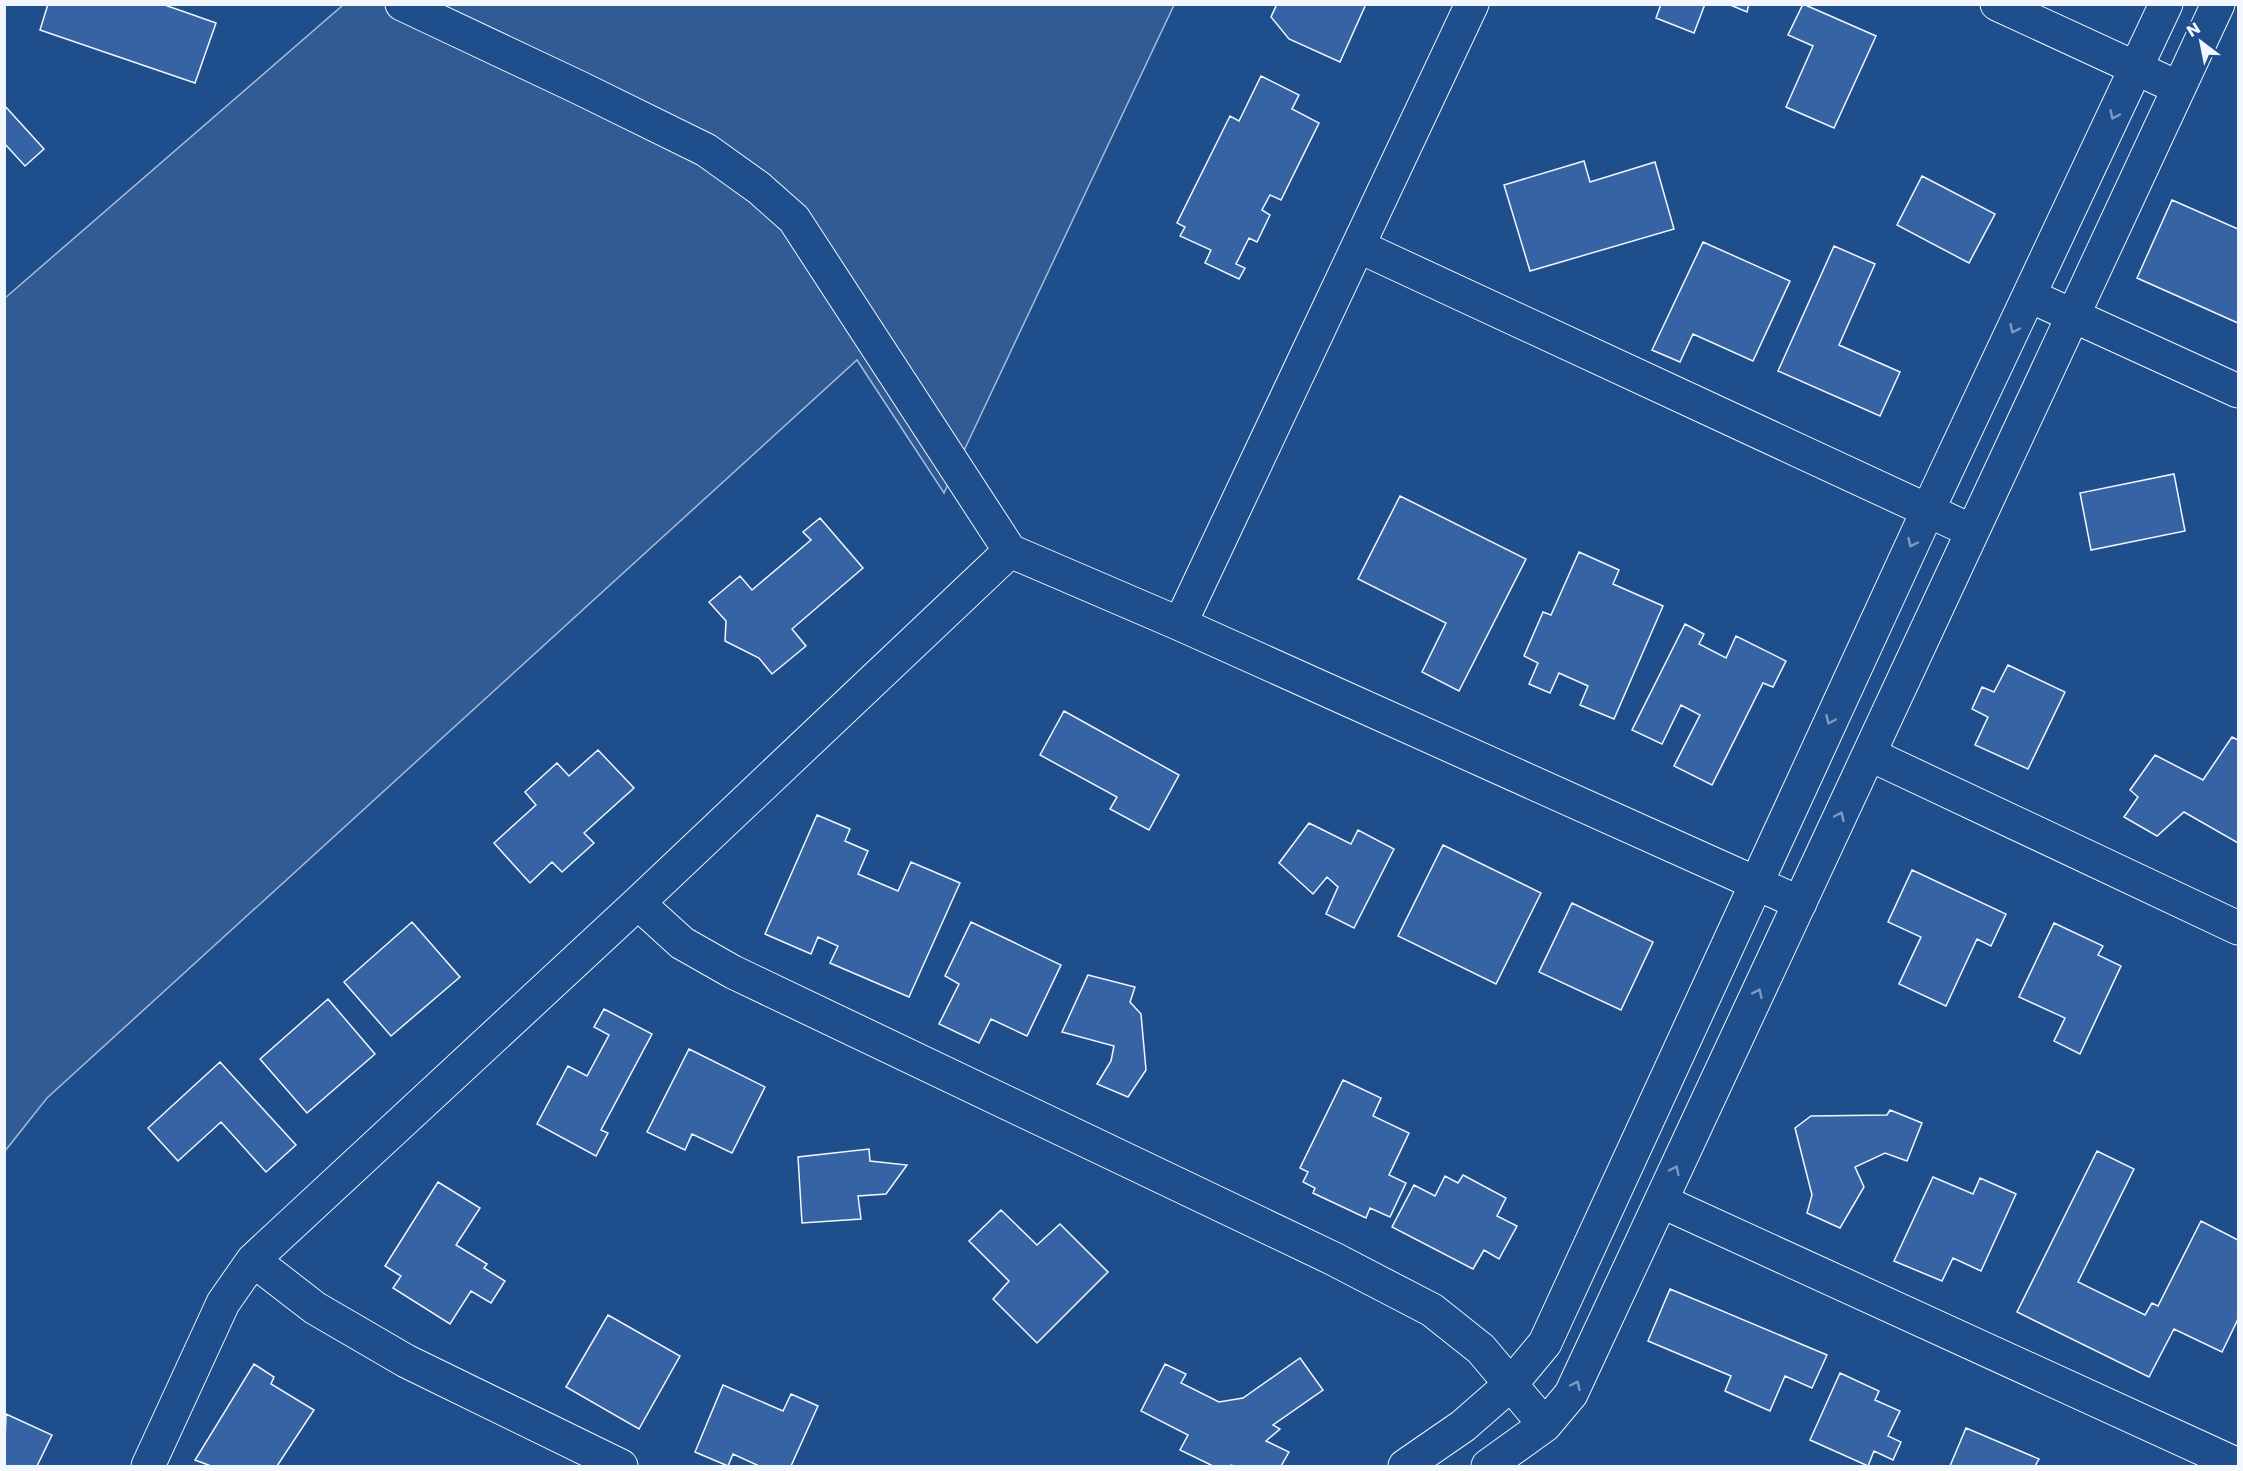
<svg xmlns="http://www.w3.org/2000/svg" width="2243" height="1471" font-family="Poppins,sans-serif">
<rect width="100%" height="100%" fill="#1f4e8c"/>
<path fill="#305b95" stroke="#a8bbd7" stroke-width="1.5" d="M343,5h831l-230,488 -87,-133 -810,738 -42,53v-853z"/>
<path fill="#3563a3" stroke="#f2f6ff" stroke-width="1.5" d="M48,4h114l54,19 -21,60 -155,-53z
M1277,4h89l-26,58 -51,-23 -18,-22z
M1661,4h44l-11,29 -38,-15z
M1728,4h21l-2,8z
M1803,4l73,32 -42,92 -48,-21 27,-61 -25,-11z
M1261,76l38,19 -7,14 27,14 -38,77 -11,-5 -8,15 8,5 -13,27 -8,-4 -13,26 9,4 -6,11 -34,-16 6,-13 -31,-14 5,-9 -8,-4 53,-107 9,5z
M4,105l40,44 -19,17 -21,-23z
M1584,161l6,21 65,-20 19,67 -144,42 -26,-86z
M1922,176l73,38 -26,49 -72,-38z
M2172,200l66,29v94l-101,-45z
M1703,242l87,39 -37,80 -60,-27 -13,28 -28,-12z
M1834,246l41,18 -36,81 61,27 -20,44 -102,-45z
M2174,474l11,57 -94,19 -11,-57z
M1400,496l126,63 -67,132 -37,-19 24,-49 -88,-44z
M820,518l43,50 -71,61 14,17 -34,28 -13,-16 -34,-17 1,-20 -17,-19 31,-26 12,14 59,-50 -8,-8z
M1579,552l40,18 -6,14 50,22 -49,113 -34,-14 8,-19 -29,-13 -9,20 -21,-9 9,-21 -14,-7 19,-44 8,3z
M1685,624l19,10 -5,10 27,14 10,-22 50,25 -13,26 -10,-4 -51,102 -38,-19 26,-51 -19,-10 -19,39 -30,-14z
M2008,665l57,27 -37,77 -53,-24 13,-28 -16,-8 10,-22 12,5z
M1064,711l115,64 -30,55 -39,-21 7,-12 -77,-42z
M2232,737l6,3v103l-54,-31 -27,24 -33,-19 14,-20 -8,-7 25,-35 48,25z
M598,750l36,38 -50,45 10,10 -32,29 -10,-10 -22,21 -36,-40 42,-38 -11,-13 32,-29 12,13z
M817,815l33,14 -5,12 23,10 -10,23 40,17 13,-29 49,21 -51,114 -79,-34 8,-17 -20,-9 -7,17 -46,-20z
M1309,823l42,21 7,-14 36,19 -40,79 -28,-14 12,-27 -11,-10 -14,17 -34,-31z
M1443,845l98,48 -45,91 -98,-48z
M1912,870l94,44 -15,32 -14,-7 -31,67 -47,-22 22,-47 -33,-15z
M1572,903l81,39 -32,68 -82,-38z
M412,922l48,55 -69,59 -47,-54z
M971,922l90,43 -34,71 -36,-17 -12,24 -40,-19 20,-40 -14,-8z
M2054,923l49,23 -5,9 23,11 -41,88 -26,-13 11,-23 -46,-21z
M1088,975l47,12 -5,15 11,12 5,56 -18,27 -31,-13 14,-23 3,-15 -52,-14z
M328,999l47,55 -68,59 -47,-54z
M604,1009l48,25 -51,96 7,3 -12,23 -59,-32 31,-58 19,10 22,-41 -15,-8z
M689,1049l76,38 -33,66 -40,-19 -7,16 -38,-18z
M220,1062l76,83 -30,27 -45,-50 -43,39 -30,-33z
M1343,1080l38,18 -8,18 36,17 -20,42 17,8 -16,34 -20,-9 -4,10 -53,-25 2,-5 -12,-6 5,-10 -8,-4z
M1890,1110l32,13 -15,38 -22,-8 -30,14 9,20 -24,41 -33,-15 5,-18 -17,-67 16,-12 76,-1z
M869,1149l1,12 37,4 -21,29 -28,2 3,23 -59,4 -4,-66z
M2097,1151l37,18 -56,113 67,33 7,-12 6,3 43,-85 37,19v79l-16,33 -48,-23 -25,48 -132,-65z
M1463,1175l43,23 -9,18 20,10 -18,33 -15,-9 -11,19 -81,-42 22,-42 21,11 10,-20 13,7z
M1933,1177l40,17 7,-16 36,16 -35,77 -28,-13 -11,23 -48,-20z
M438,1182l42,26 -24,37 31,19 -3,4 21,13 -14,22 -20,-12 -21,33 -57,-36 8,-12 -16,-10z
M1001,1210l36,35 23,-21 48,48 -71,71 -44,-44 16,-18 -40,-40z
M1670,1289l157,66 -15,33 -27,-12 -15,35 -45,-20 6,-15 -83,-35z
M608,1315l72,41 -41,73 -73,-42z
M1300,1358l23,32 -50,35 7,4 -14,12 23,11 -8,14h-47l-3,-1 -1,1h-17l-33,-16 8,-15 -47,-24 24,-47 21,10 -5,9 38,19 24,-4z
M254,1364l20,13 -3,7 43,26 -37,56h-66l-16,-6z
M1840,1373l39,18 -4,9 25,11 -12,25 13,6 -8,18 -19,-9 -6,15 -58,-26z
M723,1385l60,26 8,-17 27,12 -27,60h-35l1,-1 -24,-11 -5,12 -33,-14z
M6,1414l46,21 -15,31h-33z
M1966,1428l73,31 -4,7h-85z"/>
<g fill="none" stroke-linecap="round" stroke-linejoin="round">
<defs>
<path id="street" d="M402,4l178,84 126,62 53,38 35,31 216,332 170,73 620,279
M1997,4l182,84
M1358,246l614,285
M2030,296l208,95
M1180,624l292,-620
M1869,754l369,174
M638,903l44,40 51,29 601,287 98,51 49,39 64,76
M1661,1201l577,264
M253,1260l62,48 91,53 215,105
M148,1466l75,-163 30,-43 385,-357 372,-352
M1405,1466l58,-40 48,-42 34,-41 383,-833 238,-506
M1488,1466l57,-41 26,-31 647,-1390"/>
</defs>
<use href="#street" stroke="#f2f6ff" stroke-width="35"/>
<use href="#street" stroke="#1f4e8c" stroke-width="33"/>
</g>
<defs><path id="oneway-chevron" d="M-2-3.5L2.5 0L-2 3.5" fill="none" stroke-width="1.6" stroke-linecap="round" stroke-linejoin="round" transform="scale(1.5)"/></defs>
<g stroke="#7e9ac0">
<use href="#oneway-chevron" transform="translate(2114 115) rotate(115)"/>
<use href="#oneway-chevron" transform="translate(2014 329) rotate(115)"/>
<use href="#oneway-chevron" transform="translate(1912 543) rotate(115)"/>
<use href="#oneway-chevron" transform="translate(1830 720) rotate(115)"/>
<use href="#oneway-chevron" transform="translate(1840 816) rotate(-65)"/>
<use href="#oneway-chevron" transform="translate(1758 993) rotate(-65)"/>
<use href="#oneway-chevron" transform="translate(1675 1170) rotate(-65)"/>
<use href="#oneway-chevron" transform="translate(1576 1385) rotate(-65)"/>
</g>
<rect width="2243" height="1471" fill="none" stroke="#f2f6ff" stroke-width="12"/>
<g transform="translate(2201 42) rotate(328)" stroke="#1f4e8c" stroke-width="4.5" paint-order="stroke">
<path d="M0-4.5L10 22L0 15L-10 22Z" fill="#f2f6ff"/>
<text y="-9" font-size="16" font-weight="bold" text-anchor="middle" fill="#f2f6ff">N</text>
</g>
</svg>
